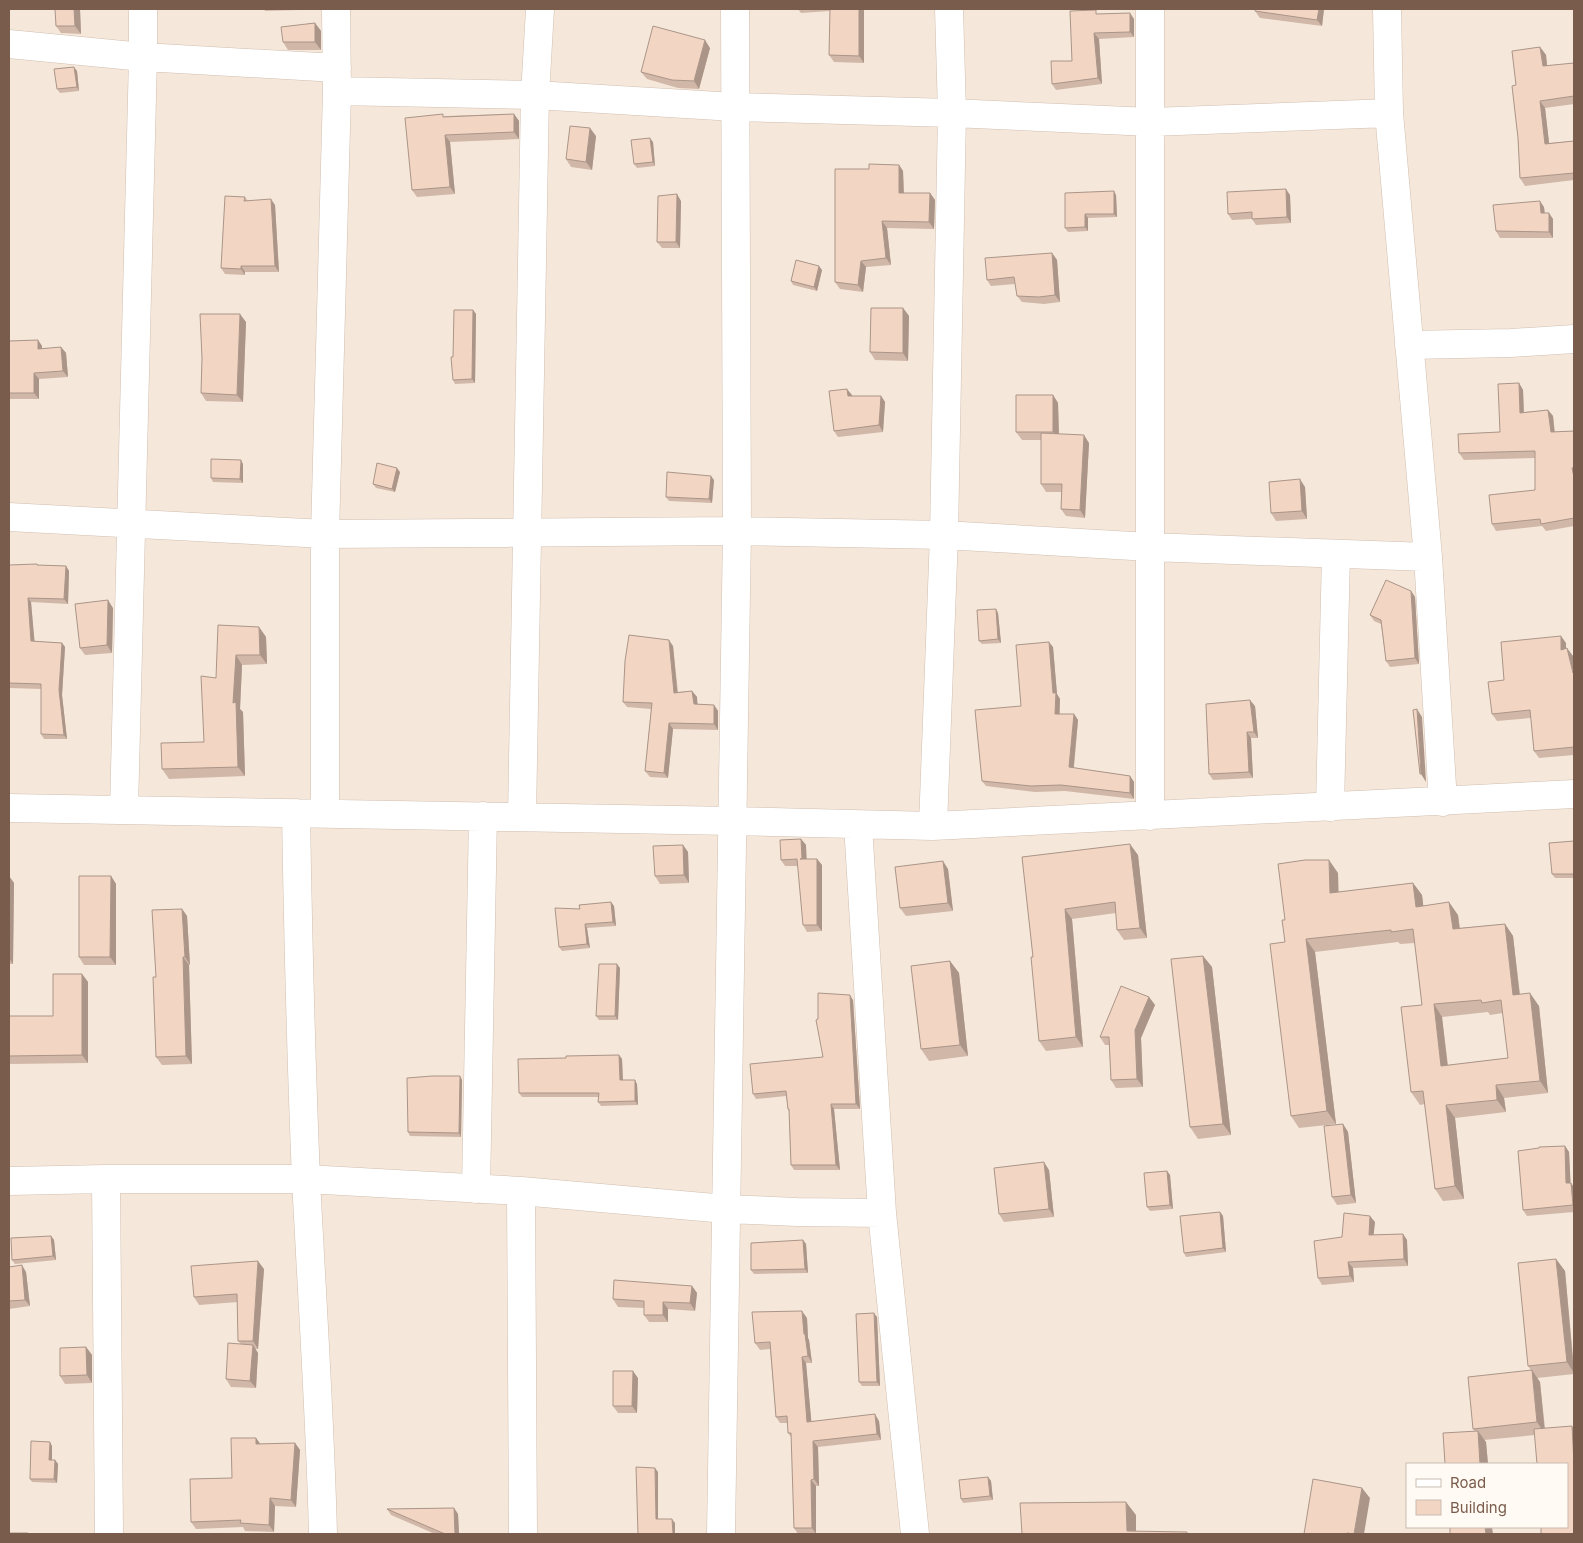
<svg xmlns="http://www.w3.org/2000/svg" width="1583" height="1543" font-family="Inter,sans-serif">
<rect width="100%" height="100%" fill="#fdf6ec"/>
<path fill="#f5e8da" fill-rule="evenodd" d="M9,9h1565v1525h-1565zM1407,1464h160v63h-160z"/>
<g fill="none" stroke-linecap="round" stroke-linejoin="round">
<defs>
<path id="minor" d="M1387,9l2,104 39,444 15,245
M9,44l134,13 194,11
M337,91l198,4 200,12 217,6 199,9 238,-9
M1409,345l102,-2 63,-4
M9,517l316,17 412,-3 207,4 206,12 278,10
M1330,807l6,-253
M9,808l724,13 200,5 641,-32
M124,810l19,-753v-48
M296,813c2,122 5,244 10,366 6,119 14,237 17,355
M325,813v-279l12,-443 -1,-82
M1150,816v-807
M522,817l13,-722 5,-86
M858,825l24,388 33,321
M933,826l11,-291 8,-422 -3,-104
M106,1179l3,355
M9,1181l97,-2h200l215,12 205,18 71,3 85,1
M476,1189l7,-373
M521,1191l2,343
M721,1534l16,-1003 -2,-522"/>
</defs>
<use href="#minor" stroke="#d1beb0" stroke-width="29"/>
<use href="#minor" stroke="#fff" stroke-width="28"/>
</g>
<path fill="#d1b7a8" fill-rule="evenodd" d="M80,9l1,25 -20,-1 -5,-7z
M264,9h35v1l-34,1z
M798,9h66v54l-30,-1 -5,-7 1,-44 -29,2z
M1324,9l-2,17 -62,-8 -5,-7z
M1098,14l36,5v18l-35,2 3,45 -46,6 -4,-6 20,-23z
M315,23l6,8v19h-33l-5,-8z
M1540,47l6,8 1,11 27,-3v41l-29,4 4,35 25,-2v39l-49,6 -5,-8 -4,-93z
M710,48l-11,41 -21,-1 -31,-9 -6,-7z
M77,71l2,20 -19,2 -3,-4z
M514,114l5,7v18l-69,3 5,52 -38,3 -5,-7 33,-74z
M596,136l-4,34 -21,-3 -5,-8z
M653,142l2,24 -18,2 -3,-4z
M899,165l4,6 1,22h26l5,7 -1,29 -47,-1 4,37 -25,2 -3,25 -23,-3 -5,-7 34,-113z
M1065,193l51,2 1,22 -29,1v13l-20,1 -3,-4z
M1290,195l1,28 -35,2 -4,-6 -20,1 -4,-6z
M245,197l3,4 27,4 4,67h-34v3l-20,-1 -4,-6z
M681,201l-1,47h-18l-5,-6z
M1544,207l1,6 8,6v19h-53l-4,-7z
M1052,253l5,7 3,42 -16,2 -22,-2 -5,-6 -2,-12 -24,2 -4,-6z
M822,270l-5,21 -24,-6 -2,-4z
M903,308l6,8 -1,45 -33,-1 -5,-8z
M473,310l3,4 -1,69 -20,1 -2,-4z
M246,322l-3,80 -37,-1 -5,-8 1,-35z
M38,340l4,6v3l19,-2 5,6 2,24 -29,2v20h-30v-58z
M1519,383l4,7 1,22 24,-2 5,6 2,16 19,-1v95l-28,5 -4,-5 -46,5 -4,-7 43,-34v-32l-71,2 -5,-7 41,-21z
M852,395v1h29l4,6 -2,30 -45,5 -4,-6z
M1053,395l5,8 1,31 30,9 -4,75 -19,-2 -5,-7 1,-17h-16l-5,-8v-44h-19l-6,-8z
M243,464v19l-30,-1 -2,-4z
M400,472l-5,20 -19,-4 -3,-4z
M714,480l-2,23 -43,-2 -3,-4z
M1305,487l2,32 -31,2 -5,-8z
M9,565l57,1 3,5 -1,33 -37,-2 3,39 28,2 3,4 -3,48 5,44h-23l-3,-5v-45l-32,-1z
M1411,591l4,6 4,67 -29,3 -4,-6 -5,-37 -7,-3 -4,-6z
M113,608l-1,45 -27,2 -5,-7z
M996,609l2,4 3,30 -19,1 -3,-3z
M259,627l7,10 1,27 -25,1 -2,44 3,3 2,64 -76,3 -7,-10 42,-27 12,-64z
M1566,643v6l7,7 1,7v92l-35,3 -5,-7 -3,-33 -34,3 -5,-7 12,-34z
M673,646l5,46 14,-1 5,6v8h17l4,6v19l-45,-1 -5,49 -18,-1 -5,-6 6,-62 -24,-2 -4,-5z
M1053,647l4,47 3,5v15h14l4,6 -4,48 56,8 4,6v17l-69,-8 -30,1 -49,-6 -4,-5 39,-75z
M1255,706l3,32h-7l2,40 -40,2 -4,-6z
M801,839l5,6v14h11l5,6v66l-15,1 -4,-7 -5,-59h-13l-4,-6z
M1574,841v37h-19l-3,-4z
M683,845l5,7 1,31 -29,1 -5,-8z
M1138,855l9,83 -23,2 -7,-10 -1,-17 -44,6 11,128 -37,4 -7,-10 -6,-84 -11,-100z
M948,869l5,42 -47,5 -6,-8z
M1338,873v19l75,-9 9,12 1,11 35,9 2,13 45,-4 8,12 7,58 19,12 9,87 -44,5 2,14 -51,6 9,81 -21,2 -8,-12 -10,-85 -5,1 -9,-13 11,-87 -7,-62 -15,1 -2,-2 -83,10 21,172 -37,4 -8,-12 -6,-196zM1488,1012l2,3 13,-2 5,45 -60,7 -6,-48z
M9,876l5,7 -1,81h-4z
M111,876l5,8v81h-32l-5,-8z
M611,902l3,4 2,20 -29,2 3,20 -28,3 -3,-4 21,-38z
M182,909l5,7 3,49h-1l3,99 -30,1 -6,-8v-80z
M1203,956l9,11 19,168 -33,4 -8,-12z
M950,961l9,12 9,83 -39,5 -8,-12z
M620,968l-2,52h-19l-3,-4z
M82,974l6,8v81l-79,1v-48h44z
M1149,997l6,8 -14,33 2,49 -27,1 -5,-8 -2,-35h-4l-5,-8z
M853,1000l7,109h-26l6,61h-46l-3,-5 -2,-53 -1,-3 -2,-13 -30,3 -3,-5 70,-37 -5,-38z
M619,1055l3,4 1,21 14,4 1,21 -37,1 -3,-4 1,-5h-77l-3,-4 47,-35z
M460,1076l2,4 -1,57 -51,-1 -2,-4z
M1343,1124l5,8 8,71 -19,2 -5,-8z
M1565,1146l4,6 1,31 4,4v25l-47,4 -4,-6z
M1049,1170l5,47 -50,5 -5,-8z
M1167,1171l3,4 3,34 -23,2 -3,-4z
M1220,1212l3,4 3,36 -40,5 -2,-4z
M1375,1222l-2,13 30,-1 4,6 1,26 -55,2 1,14 -32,3 -4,-7 24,-41z
M51,1236l3,4 2,20 -41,4 -3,-4z
M803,1240l3,4 2,29 -54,1 -3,-4z
M1556,1259l9,12 9,96v7l-37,4 3,4 5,46 -10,7 -51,5 2,2 2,22h-43l30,-33 -2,-2 58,-59 -3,-4z
M9,1267l17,5 4,34 -21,3z
M264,1269l-6,80h-3l3,4 -2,35 -25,-1 -5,-8 15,-35 -3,-3v-39l-39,3 -5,-8z
M692,1286l5,7 -2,18 -27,-2v13h-19l-5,-7v-7l-26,-1 -5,-8z
M877,1317l3,69h-18l-3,-4z
M807,1318l1,20 1,2 3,23h-6l5,58h68l2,19 -63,7 1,39h-3v48h-18l-4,-6 -2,-90 -4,-5v-10h-8l-4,-6 -6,-68 -10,1 -5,-7z
M86,1347l6,8v28l-27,1 -5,-8z
M638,1378l-1,35h-19l-5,-7z
M256,1438l4,6 35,-1 5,7 -4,57 -21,-1 -1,26 -29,-1 -2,-4 -47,2 -5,-7 41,-44z
M52,1446v14h3l3,4 -1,19 -25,-1 -2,-3z
M988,1477l3,4 2,19 -30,3 -2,-4z
M454,1508l4,6 1,20h-24l-44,-19 -4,-6z"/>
<path fill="#aa9588" d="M74,9h6l1,25 -6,-8z
M859,9h5v54l-5,-7z
M1319,9h5l-2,17 -5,-6z
M1130,13l4,6v18l-4,-5z
M315,23l6,8v19l-6,-8z
M1094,33l5,6 3,45 -4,-6z
M705,40l5,8 -11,41 -5,-8z
M1540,47l6,8 2,19 -5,-8z
M74,67l3,4 2,20 -2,-4z
M1540,101l5,7 5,43 -5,-7z
M514,114l5,7v18l-5,-7z
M590,128l6,8 -4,34 -6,-8z
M445,135l5,7 5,52 -5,-7z
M650,138l3,4 2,24 -2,-4z
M899,165l4,6 1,29 -5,-7z
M1286,189l4,6 1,28 -4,-6z
M1114,191l2,4 1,22 -3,-3z
M930,193l5,7 -1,29 -5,-7z
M677,194l4,7 -1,47 -4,-6z
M271,199l4,6 4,67 -4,-6z
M1540,201l4,6 1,12 -4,-6z
M1549,213l4,6v19l-4,-6z
M1085,214l3,4v13l-3,-4z
M882,221l5,7 4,37 -5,-7z
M1052,253l5,7 3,42 -5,-7z
M861,261l5,6 -3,25 -5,-7z
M241,266l4,6v3l-4,-6z
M819,266l3,4 -5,21 -3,-4z
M903,308l6,8 -1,45 -5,-8z
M473,310l3,4 -1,69 -3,-4z
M240,314l6,8 -3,80 -6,-7z
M38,340l4,6v10l-4,-7z
M61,347l5,6 2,24 -5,-6z
M34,373l5,6v20l-5,-6z
M1519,383l4,7 1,29 -4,-6z
M847,389l5,6 1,8 -5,-7z
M1053,395l5,8 1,36 -6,-7z
M881,396l4,6 -2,30 -4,-7z
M1548,410l5,6 2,23 -4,-7z
M1084,435l5,8 -4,75 -5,-8z
M241,460l2,4v19l-3,-4z
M397,468l3,4 -5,20 -3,-3z
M711,476l3,4 -2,23 -3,-4z
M1300,479l5,8 2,32 -5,-8z
M66,566l3,5 -1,33 -4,-5z
M1411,591l4,6 4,67 -4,-6z
M28,598l3,4 4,44 -4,-5z
M108,600l5,8 -1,45 -5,-8z
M996,609l2,4 3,30 -3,-4z
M259,627l7,10 1,27 -7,-9z
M1561,636l5,7v14l-5,-7z
M669,640l4,6 5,53 -4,-6z
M1049,642l4,5 4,47 3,5 -1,20 -4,-5 -2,-21z
M62,643l3,4 -3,48 5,44 -3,-4 -5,-45z
M1567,648l6,8 1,7v12z
M236,655l6,10 -2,44 3,3 2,64 -7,-9 -5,-64z
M692,691l5,6 1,13 -4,-6z
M1250,700l5,6 3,32 -4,-6z
M714,705l4,6v19l-4,-6z
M1417,709l5,8 4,65 -5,-8z
M1074,714l4,6 -5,53 -4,-6z
M669,723l4,6 -5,49 -4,-5z
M1247,732l4,6 2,40 -4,-6z
M1130,776l4,6v17l-4,-6z
M801,839l5,6 1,20 -5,-6z
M1130,844l8,11 9,83 -7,-10z
M683,845l5,7 1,31 -5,-8z
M817,859l5,6v66l-5,-6z
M1329,860l9,13 1,32 -9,-12z
M943,861l5,8 5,42 -5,-8z
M9,876l5,7 -1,81 -4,-6z
M111,876l5,8v81l-6,-8z
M1413,883l9,12 3,24 -9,-12z
M611,902l3,4 2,20 -3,-4z
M1449,902l9,13 3,26 -8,-12z
M182,909l5,7 3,49 -5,-8z
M1065,909l7,10 11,128 -7,-10z
M585,924l2,4 3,20 -3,-4z
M1505,924l8,12 8,71 -8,-12z
M1306,939l9,13 21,172 -9,-13z
M1203,956l9,11 19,168 -8,-11z
M183,957l6,8 3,99 -6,-8z
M950,961l9,12 9,83 -8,-11z
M617,964l3,4 -2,52 -3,-4z
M82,974l6,8v81l-6,-8z
M1530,993l9,13 9,87 -8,-12z
M850,995l3,5 7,109 -4,-5z
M1149,997l6,8 -14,33 2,49 -6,-8 -2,-49z
M1434,1004l8,13 7,61 -8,-12z
M619,1055l3,4 1,25 -3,-4z
M460,1076l2,4 -1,57 -2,-4z
M635,1080l2,4 1,21 -3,-4z
M1496,1085l8,13 2,14 -9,-12z
M831,1104l3,5 6,61 -4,-5z
M1446,1105l9,13 9,81 -9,-13z
M1343,1124l5,8 8,71 -5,-8z
M1565,1146l4,6 2,38 -5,-7z
M1044,1162l5,8 5,47 -5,-8z
M1167,1171l3,4 3,34 -3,-4z
M1571,1183l3,4v20l-1,-2z
M1220,1212l3,4 3,36 -3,-4z
M1370,1216l5,6 -2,19 -4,-6z
M1403,1234l4,6 1,26 -4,-7z
M51,1236l3,4 2,20 -3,-4z
M803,1240l3,4 2,29 -3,-4z
M1556,1259l9,12 9,102 -7,-11z
M258,1261l6,8 -6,80 -5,-8z
M1348,1262l5,6 1,14 -4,-6z
M22,1265l4,7 4,34 -5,-6z
M692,1286l5,7 -2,18 -5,-8z
M663,1302l5,7v13l-5,-7z
M802,1311l5,7 1,20 1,2 3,23 -4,-7 -4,-22z
M874,1313l3,4 3,69 -3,-4z
M253,1345l5,8 -2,35 -6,-7z
M86,1347l6,8v28l-5,-8z
M802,1357l4,6 6,65 -5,-6z
M1532,1370l8,12 5,52 -8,-12z
M633,1371l5,7 -1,35 -5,-7z
M875,1414l4,7 2,19 -4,-6z
M1572,1426l2,4v33z
M1478,1431l8,11 2,22h-8z
M256,1438l5,7 -5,-1z
M813,1441l5,6 1,39 -5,-7z
M50,1442l2,4v18l-3,-4z
M295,1443l5,7 -4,57 -5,-7z
M55,1460l3,4 -1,19 -3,-4z
M655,1468l3,4v51l-2,-4z
M988,1477l3,4 2,19 -3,-4z
M811,1480l5,6v48l-4,-6z
M1362,1488l8,10 -6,36h-10z
M270,1498l5,8 -1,26 -5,-7z
M1126,1502l10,13v19l-9,-3z
M454,1508l4,6 1,20h-4z
M672,1519l3,4v11h-2z
M1485,1527h7l1,7h-7z"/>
<path fill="#f3d5c3" stroke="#aa9588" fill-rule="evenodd" d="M55,9h19l1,17h-19z
M830,9h29v47l-30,-1z
M1255,9h64l-2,11 -62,-9z
M1096,10v4l34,-1v19l-36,1 4,45 -46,6 -1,-23h21l-2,-50z
M315,23v19h-32l-2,-15z
M653,26l52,14 -11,41 -22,-1 -31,-8z
M1540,47l3,19 31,-3v33l-34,5 5,43 29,-3v32l-54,5 -2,-40 -6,-52 4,-1 -4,-34z
M74,67l3,20 -20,2 -3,-20z
M443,114v3l71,-3v18l-69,3 5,52 -38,3 -7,-72z
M570,126l20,2 -4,34 -20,-3z
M650,138l3,24 -19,2 -3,-24z
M869,164l30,1v28h31l-1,29 -47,-1 4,37 -25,3 -3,24 -23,-3v-113h34z
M1286,189l1,28 -35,2v-7l-24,2 -1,-22z
M1114,191v23h-29v13l-20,1v-35z
M677,194l-1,48h-19l1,-46z
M225,196l20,1 -1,4 27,-2 4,67h-34v3l-20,-1z
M1540,201l1,12h8v19l-53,-1 -3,-26z
M1052,253l3,42 -16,2 -22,-1 -3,-19 -27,3 -2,-22z
M796,260l23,6 -5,21 -23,-6z
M871,308h32v45l-33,-1z
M454,310h19l-1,69 -19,1 -2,-23h2z
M200,314h40l-3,81 -36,-2 1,-35z
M38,340v9l23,-2 2,24 -29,2v20h-25v-52z
M1519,383l1,30 28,-3 3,22 23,-1v36l-2,1 2,9v41l-33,6 -1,-5 -48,5 -3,-29 46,-5v-39l-76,2 -1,-19 42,-2 -2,-48z
M847,389l1,7h33l-2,29 -45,6 -5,-40z
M1016,395h37v37h-37z
M1041,433l43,2 -4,75 -19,-1 1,-25h-21z
M211,459l30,1 -1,19 -29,-1z
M377,463l20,5 -5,21 -19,-5z
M667,472l44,4 -2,23 -43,-2z
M1300,479l2,32 -31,2 -2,-31z
M37,564v1l29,1 -2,33 -36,-1 3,43 31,2 -3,47 5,45 -23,-1v-50l-32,-1v-118z
M1386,580l25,11 4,67 -29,3 -5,-41 -11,-5z
M108,600l-1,45 -27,3 -5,-44z
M996,609l2,30 -19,2 -2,-31z
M218,625l41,2 1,28h-24l-3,48 3,-1 2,65 -76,2 -1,-26 43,-1 -3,-66 15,2z
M629,635l40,5 5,53 18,-2 2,13 20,1v19l-45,-1 -5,50 -19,-2 7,-68 -29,-1 2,-41z
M1561,636v14l6,-2 6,25h1v74l-40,4 -4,-41 -38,4 -4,-32 16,-2 -3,-38z
M1049,642l4,51h3l-1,21h19l-5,53 61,9v17l-69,-8 -30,1 -49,-5 -7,-71 46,-4 -5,-61z
M1250,700l4,32h-7l2,40 -40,2 -3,-70z
M1417,709l4,65h-1l-7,-64z
M801,839l1,20h-2h17v66h-14l-6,-66 -16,1 -1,-20z
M1574,841v33h-22l-3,-31z
M1130,844l10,84 -23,2 -2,-28 -50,7 11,128 -37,4 -8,-84h2l-11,-100z
M683,845l1,30 -29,1 -2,-30z
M1305,860h24l1,33 83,-10 3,24 33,-5 4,27 52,-5 8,71 17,-2 10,88 -44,4 1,15 -51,5 9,81 -20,3 -12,-98 -12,1 -10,-85 21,-2 -9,-76 -22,3v-2l-85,9 21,172 -36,5 -21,-172 15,-2 -3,-22h3l-7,-56zM1481,1000l1,3 19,-3 7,58 -67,8 -7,-62z
M943,861l5,42 -48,5 -5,-41z
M79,876h32l-1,81h-31z
M611,902l2,20 -28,2 2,20 -28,3 -4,-39 25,1 -1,-4z
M182,909l3,48h-2l3,99 -30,1 -3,-80h3l-4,-67z
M1203,956l20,168 -33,3 -19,-168z
M950,961l10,84 -39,4 -10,-83z
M599,964h18l-2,52h-19z
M53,974h29v81l-73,1v-40h44z
M1121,986l28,11 -14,33 2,49 -26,1 -2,-43h-9z
M818,993l32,2 6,109h-25l5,61h-45l-2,-56h-1l-2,-18 -33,3 -3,-30 73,-7 -7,-37 2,-1z
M619,1055l1,25h15v21l-37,1 1,-9h-80l-1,-34 48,-1v-2z
M432,1076h28l-1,57 -51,-1 -1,-54z
M1343,1124l8,71 -19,2 -8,-71z
M1565,1146l1,37h5l2,22 -50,5 -5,-59 21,-3v-1z
M1044,1162l5,47 -50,5 -5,-46z
M1167,1171l3,34 -23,2 -3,-34z
M1220,1212l3,36 -39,5 -4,-37z
M1344,1213l26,3 -1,19 34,-1 1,25 -56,3 2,14 -32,2 -4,-37 28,-4z
M51,1236l2,20 -41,4 -1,-22z
M803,1240l2,29 -54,1v-27z
M1556,1259l11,103 -39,4 -10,-103z
M258,1261l-5,80h-15l-1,-47 -43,3 -3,-31z
M22,1265l3,35 -16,1v-34z
M614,1280l78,6 -2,17 -27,-1v13h-19v-14l-31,-2z
M802,1311l2,23h1l3,22 -6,1 5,65 68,-8 2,20 -64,7 1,38 -3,1 1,48h-18l-3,-95h-3l-1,-17 -11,1 -6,-75 -15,1 -3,-31z
M874,1313l3,69h-18l-3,-68z
M228,1343l25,2 -3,36 -24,-2z
M86,1347l1,28 -27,1v-28z
M1532,1370l5,52 -64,7 -5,-52z
M613,1371h20l-1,35h-19z
M1572,1426l2,37v71h-33v-7h26v-63h-30l-3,-35z
M1478,1431l2,33h-35l-2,-31z
M231,1438h25v6l39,-1 -4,57 -21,-2 -1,27 -29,-2 1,-3 -50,2 -1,-43 42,-1z
M31,1441l19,1 -1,18h6l-1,19h-24z
M636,1467l19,1 1,51h16l1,15h-35z
M988,1477l2,19 -29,3 -2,-19z
M1313,1479l49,9 -8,46 -7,-1 -1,1h-42z
M1126,1502l1,29 60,1v2h-165l-2,-31z
M454,1508l1,26h-10l-58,-25z
M1450,1527h35l1,7h-36z
M9,1533h19v1h-19z"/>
<rect width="1583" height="1543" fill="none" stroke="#7a5c4d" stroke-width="20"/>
<rect x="1406" y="1463" width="162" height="65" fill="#fffaf3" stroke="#cabbb1"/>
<rect x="1416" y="1479" width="25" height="8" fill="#ffffff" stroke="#cabbb1"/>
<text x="1450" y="1488" font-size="15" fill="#7a5c4d">Road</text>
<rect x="1416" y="1500" width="25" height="15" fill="#f3d5c3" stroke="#cabbb1"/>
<text x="1450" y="1513" font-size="15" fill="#7a5c4d">Building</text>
</svg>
